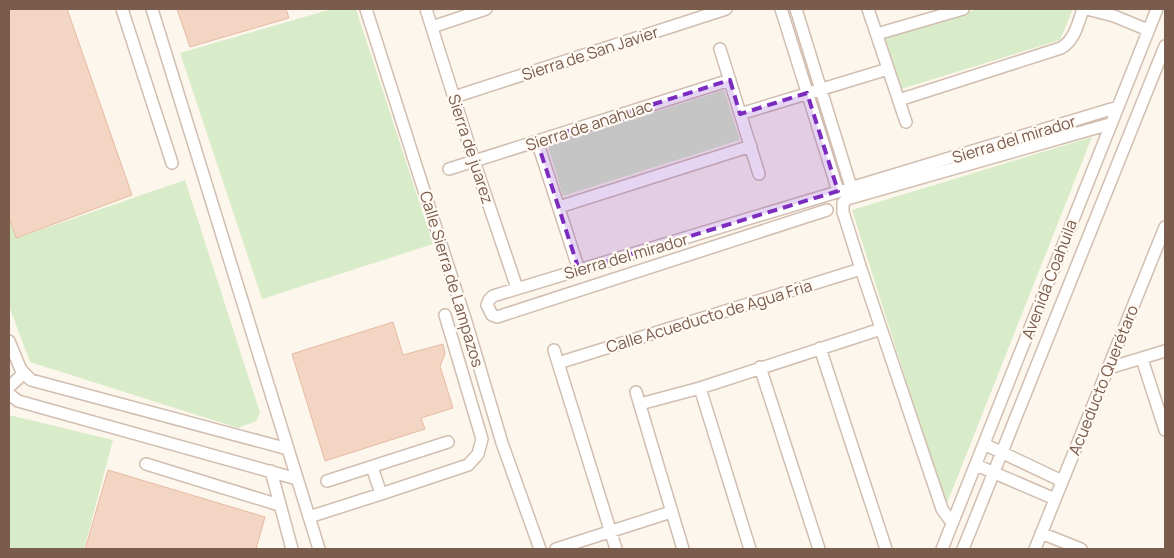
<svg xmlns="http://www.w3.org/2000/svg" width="1174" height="558" font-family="Manrope,sans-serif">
<rect width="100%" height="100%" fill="#fdf6ec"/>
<path fill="#d8ecc9" d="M332,9h24l77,235 -171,55 -82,-246z
M978,9h95l-13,31 -159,49 -18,-52z
M724,90l16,50 -177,56 -15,-50z
M1092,137l-146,369 -94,-296z
M185,180l75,233 -4,8 -18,7 -208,-66 -21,-56v-89l8,21z
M9,415l104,25 -29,109h-75z"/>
<path fill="#f3d5c3" stroke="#e6bba3" d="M9,9h58l65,186 -116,43 -7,-21z
M177,9h109l3,9 -99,29z
M393,322l10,33 40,-11 2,10 -5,12 13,42 -32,10 4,11 -100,32 -33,-107z
M108,470l157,47 -9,32h-171z"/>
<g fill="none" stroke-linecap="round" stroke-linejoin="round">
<defs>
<path id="minor" d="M122,9l50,154
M152,9l167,540
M366,9l101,316 35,118 38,106
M426,9l48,152 43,127
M781,9l57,182
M796,9l55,178
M868,9l38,113
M1087,9l27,7 34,14
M432,27l54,-18
M877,34l86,-25
M720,49l39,125
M454,97l272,-88
M899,100l162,-52c14,-8 17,-25 22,-39
M740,114l148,-45
M537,141l42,129
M449,169l281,-89
M559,207l192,-61
M827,210l-330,107 -5,-2 -5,-10 2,-5 4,-4 625,-189
M9,341l12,29 10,10 257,69
M820,348l66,201
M554,350l62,199
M1142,359l23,71
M558,363l303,-94
M760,367l59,182
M1109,368l56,-17
M9,387l14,-13
M700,388l50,161
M636,392l47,157
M9,394l9,7 279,78
M640,404l60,-16 181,-59
M984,444l78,37
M146,464l133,41
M976,465l79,34
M372,467l9,27
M271,471l21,78
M327,481l121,-39
M309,517l72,-23 87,-29 10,-11 4,-15 -37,-124
M952,523l-10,-14 -81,-240 -18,-57v-9l4,-4 263,-75
M1041,533l40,16
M556,549l115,-37
M942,549l215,-540
M963,549l202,-503
M1035,549l130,-322"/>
</defs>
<use href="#minor" stroke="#d1beb0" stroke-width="14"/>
<use href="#minor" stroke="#fff" stroke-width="11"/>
</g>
<path fill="#7b2cbf" fill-opacity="0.2" stroke="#7b2cbf" stroke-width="4" stroke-dasharray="10 6" stroke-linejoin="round" d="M730,80l10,34 67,-21 31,98 -259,79 -42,-129z"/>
<g text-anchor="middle" stroke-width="4.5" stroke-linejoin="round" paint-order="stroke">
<g font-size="16" fill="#7a5c4d" stroke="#fffaf3">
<text transform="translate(590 53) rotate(-18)" y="6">Sierra de San Javier</text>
<text transform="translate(589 125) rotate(-18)" y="6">Sierra de anahuac</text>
<text transform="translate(1014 139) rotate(-17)" y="6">Sierra del mirador</text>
<text transform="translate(471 149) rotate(72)" y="6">Sierra de juarez</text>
<text transform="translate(626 256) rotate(-16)" y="6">Sierra del mirador</text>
<text transform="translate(452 279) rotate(73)" y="6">Calle Sierra de Lampazos</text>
<text transform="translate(1049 279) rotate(-69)" y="6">Avenida Coahuila</text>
<text transform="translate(709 316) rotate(-17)" y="6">Calle Acueducto de Agua Fria</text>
<text transform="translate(1103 380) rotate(-68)" y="6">Acueducto Querétaro</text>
</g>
</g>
<rect width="1174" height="558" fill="none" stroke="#7a5c4d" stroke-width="20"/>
</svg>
